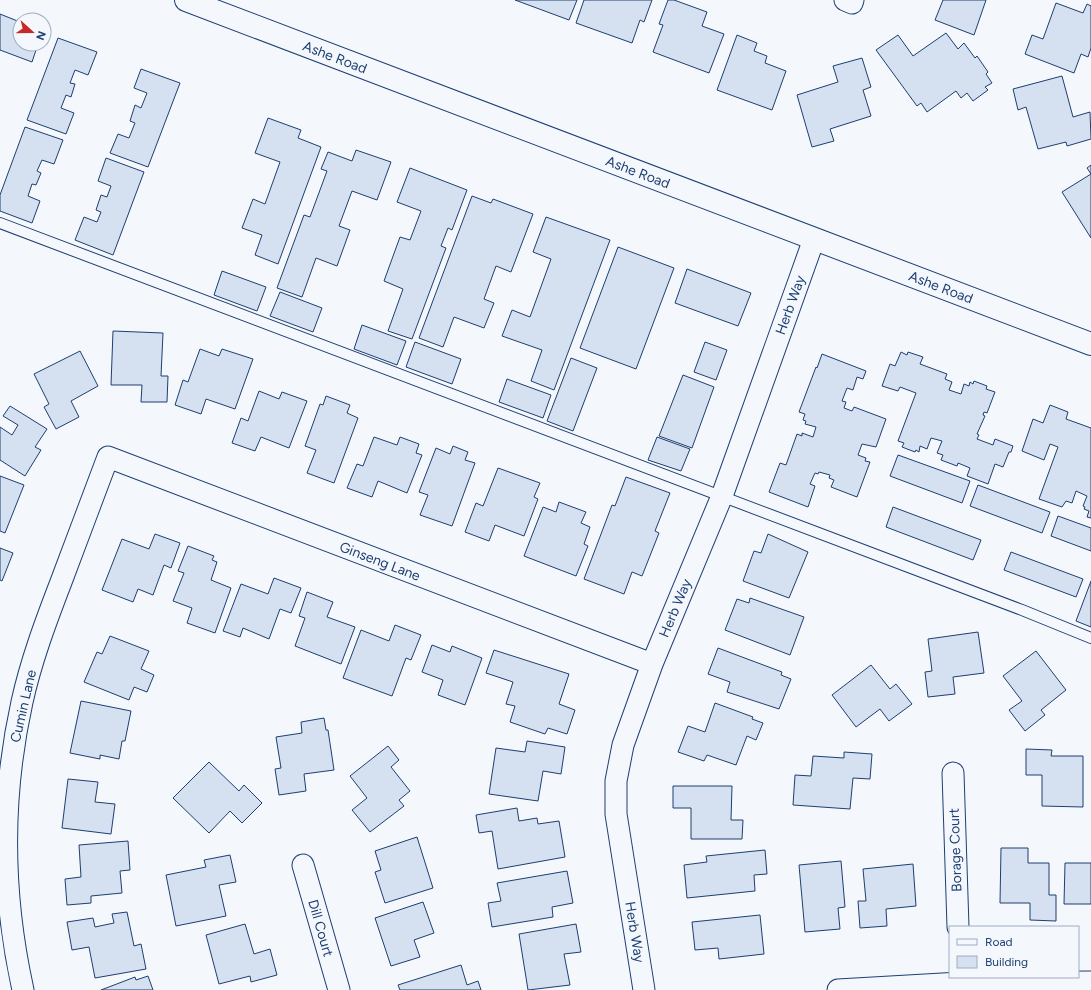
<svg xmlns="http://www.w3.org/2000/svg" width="1091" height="990" font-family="Figtree,sans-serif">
<rect width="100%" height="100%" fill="#f4f7fb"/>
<path fill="#d5e0f0" stroke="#1d3f73" d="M515,0h62l-8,20z
M584,0h68l-8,22 -4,-2 -8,23 -56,-20z
M668,0h6l33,12 -5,14 22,8 -15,39 -56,-21 10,-27 -4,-1z
M943,0h43l-12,35 -39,-15z
M1056,3l27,10 4,-9 4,2v42l-3,9 -7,-3 -7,19 -49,-19 7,-19 11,4z
M0,14l20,8v22h18l-6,18 -32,-12z
M946,33l12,16 6,-6 11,15 2,-2 11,16 -2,2 6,9 -7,4 3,3 -15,11 -6,-8 -6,5 -5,-7 -29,21 -6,-9 -4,3 -41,-56 22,-15 15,21z
M737,35l20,8 -3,8 13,5 -2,7 21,8 -14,39 -55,-20z
M58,38l39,14 -9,23 -13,-5 -5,13 5,1 -4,13 -5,-2 -5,13 13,5 -8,21 -39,-14z
M862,58l9,29 -8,3 8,26 -41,13 4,12 -22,6 -15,-52 41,-13 -5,-16z
M141,69l39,14 -32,84 -38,-14 8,-19 11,4 6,-15 -5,-2 5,-16 6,3 6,-15 -13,-5z
M1062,76l11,41 17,-5 1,27 -24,7 -1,-4 -28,7 -12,-42 -8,3 -5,-21z
M268,118l33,12 -3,8 23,9 -43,117 -23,-9 7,-20 -20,-7 11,-29 12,5 15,-42 -25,-9z
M25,127l38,13 -9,24 -12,-4 -5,11 4,2 -5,12 -4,-1 -4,12 12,5 -8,22 -32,-12v-16z
M356,150l35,12 -14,38 -25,-9 -13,35 11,4 -13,36 -21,-8 -14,39 -25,-9 27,-73 6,2 17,-46 -6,-2 7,-17 24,9z
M106,158l38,14 -31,83 -38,-15 9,-23 13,5 4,-10 -5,-2 5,-15 6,2 4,-11 -13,-5z
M1091,165v73l-29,-46 29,-18 -4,-6z
M410,168l57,22 -15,40 -4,-2 -7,18 5,2 -34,91 -24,-8 15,-42 -19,-8 16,-44 10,3 11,-29 -24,-9z
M472,196l19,7 2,-4 40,15 -22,58 -15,-6 -12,33 10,4 -10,25 -30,-11 -11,30 -24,-9z
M546,217l64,23 -56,150 -23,-9 11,-31 -40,-14 10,-26 18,7 21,-58 -18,-7z
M618,247l56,21 -38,101 -56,-21z
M687,269l64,24 -13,33 -63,-23z
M222,271l44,16 -9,24 -43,-16z
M280,292l42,16 -9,24 -43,-16z
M362,325l44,16 -9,24 -43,-16z
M113,331l50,2 -2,43h7l-1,26h-26l1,-17h-31z
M415,342l46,17 -9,25 -46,-17z
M705,342l22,8 -11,30 -22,-8z
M200,349l19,7 3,-7 31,10 -18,50 -29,-10 -5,15 -26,-9 8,-25 5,2z
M80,351l18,35 -27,15 8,16 -23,12 -12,-22 5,-3 -15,-30z
M901,352l6,3 1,-3 15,5 -3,7 27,10 -2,5 7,3 -3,8 12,4 3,-10 5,2 1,-4 3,2 1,-3 13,5 -1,3 9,3 -8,21 -3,-1 -1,3 2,1 -8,18 2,1 -2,4 16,6 2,-6 18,7 -2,6h-2l-6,15 -8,-3 -7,20 -21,-8 3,-8 -12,-5 -1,3 -16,-6 2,-5 -6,-2 5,-12 -11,-3 -4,11 -7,-3 -1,6 -3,-2 -1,2 -13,-5 2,-4 -6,-2 18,-48 -16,-6 -2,4 -16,-5 8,-22 5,2z
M822,354l44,17 -3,8 -6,-2 -4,13 -6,-2 -5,13 4,1 -2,6 8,3 2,-4 32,12 -10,28 -14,-3 -4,11 8,3 -1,3 5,1 -13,35 -26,-10 3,-7 -5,-2 1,-3 -11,-3 -1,2 -3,-1 -5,11 5,2 -7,21 -39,-15 11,-29 6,2 11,-31 5,2v-3l11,4 3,-10 -11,-3 1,-3 -3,-1 2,-6 -6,-2 17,-45 1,1z
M571,358l26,10 -24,63 -26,-10z
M683,375l31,12 -22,61 -33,-12z
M507,379l44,16 -8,23 -44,-16z
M259,391l20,8 3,-7 25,9 -18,47 -28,-11 -6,14 -23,-8 9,-25 7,3z
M326,396l24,9 -3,8 11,5 -24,65 -27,-10 9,-23 -11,-4 15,-42 3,1z
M1050,405l18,7 -2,7 25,9v90l-4,-1 2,-6 -5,-2 1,-2 -2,-1 4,-10 -11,-5 -4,12 -6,-2 -4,6 -23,-8 19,-52 -8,-3 -6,16 -22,-9 11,-32 10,4z
M10,406l37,23 -12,18 6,3 -16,26 -25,-16v-33l12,8 6,-10 -15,-9z
M374,437l23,8 3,-8 19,7 -3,9 6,2 -15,38 -29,-12 -6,16 -25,-9 10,-24 6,2z
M657,437l33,12 -9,22 -33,-11z
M453,446l15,6 -3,8 10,3 -23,63 -32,-11 8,-20 -9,-3 17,-44 14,6z
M898,455l72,26 -8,22 -72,-27z
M498,468l42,15 -6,14 4,2 -14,37 -29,-11 -6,16 -24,-9 11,-29 7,3z
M0,476l24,9 -19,48 -5,-2z
M626,477l44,16 -15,38 4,2 -17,43 -10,-4 -8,22 -40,-15 28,-74 3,1z
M978,485l72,27 -8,21 -72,-27z
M559,502l27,10 -5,11 9,4 -6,17 4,2 -12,30 -52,-20 19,-49 13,5z
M893,507l88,33 -8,20 -87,-33z
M1058,516l33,12v23l-40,-15z
M155,534l25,9 -9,25 -7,-3 -11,30 -15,-6 -5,13 -31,-12 20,-51 27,10z
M768,534l40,18 -19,46 -46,-17 11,-30 7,2z
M188,546l26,10 -2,4 5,2 -6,18 20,8 -16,45 -28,-10 5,-15 -19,-7 11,-28 -6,-2z
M0,548l13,5 -11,28 -2,-1z
M1011,552l72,27 -7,18 -72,-27z
M274,578l27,10 -10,25 -11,-4 -11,30 -26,-11 -3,9 -17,-6 18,-47 27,10z
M1091,581v46l-15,-6z
M307,592l26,10 -6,15 28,10 -14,37 -46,-18 10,-28 -6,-2z
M750,598l54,19 -14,38 -65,-25 12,-31 12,4z
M395,625l26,10 -10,25 -5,-2 -14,38 -49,-18 18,-48 28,11z
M978,632l6,41 -31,4 2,17 -27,3 -3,-25 7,-1 -4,-32z
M110,636l39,15 -8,18 13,6 -7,17 -13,-5 -5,13 -45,-18 13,-30 5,2z
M432,645l18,7 2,-6 30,12 -17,47 -27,-10 5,-15 -21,-8z
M718,648l64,24 -1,3 10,4 -12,30 -52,-17 3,-10 -22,-8z
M494,650l75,24 -10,30 16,6 -8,24 -19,-6 -3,6 -35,-12 5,-16 -9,-2 7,-22 -27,-9z
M1036,651l30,39 -25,20 4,5 -20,16 -16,-21 13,-9 -19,-25z
M871,665l19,24 6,-5 16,20 -23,17 -9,-12 -24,18 -24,-32z
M81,701l50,10 -6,30h-3l-3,18 -19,-4v4l-30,-6z
M715,703l38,14 -1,2 11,4 -7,17 -9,-4 -11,29 -29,-10 -3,6 -26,-9 10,-26 17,6z
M324,718l2,12h2l6,40 -30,4 2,17 -27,4 -4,-26 6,-1 -5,-31 26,-4 -1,-11z
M527,741l38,6 -4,27 -18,-3 -5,30 -49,-7 7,-46 29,4z
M388,746l11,14 -8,7 19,24 -11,9 5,6 -34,26 -18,-22 15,-12 -17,-22z
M1026,749l26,1 -1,6h32v51l-41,-1v-31h-16z
M844,752l28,2 -2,25 -17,-1 -3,31 -57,-4 2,-30 16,1 2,-20 31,2z
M209,762l30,29 5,-6 18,18 -20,20 -12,-12 -21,22 -36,-35z
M68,779l30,3 -3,20 20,2 -4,30 -49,-6z
M673,786h59l-1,34h12l-1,19h-51v-31h-18z
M517,808l2,13 18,-3 1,6 21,-3 6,36 -67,12 -6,-38 -13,2 -3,-18z
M417,837l16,51 -48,15 -10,-31 6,-2 -6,-19z
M128,841l2,29 -10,1 2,22 -31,3v7l-24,2 -2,-26 16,-2 -2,-32z
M1001,848h27v15h21v32h7v26l-26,-1v-17h-30z
M765,850l2,24 -13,1 1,16 -68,7 -3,-33 23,-3 -1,-6z
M230,855l6,27 -17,3 7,31 -50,10 -10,-51 40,-8 -2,-7z
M841,861l4,46 -7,1 2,21 -35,3 -6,-67z
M1065,863h26v41h-27z
M913,864l3,42 -30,3 1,17 -27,2 -2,-27h8l-3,-32z
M567,871l6,32 -21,4 1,10 -61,10 -4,-24 13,-2 -4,-18z
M423,902l11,31 -20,7 6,17 -29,9 -16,-48z
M127,912l7,34 7,-2 5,25 -51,9 -6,-31 -17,3 -5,-28 26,-4 2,9 19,-4 -2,-9z
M760,915l4,39 -45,5 -1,-11 -23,2 -3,-28z
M245,924l9,30 16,-5 7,26 -26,7 -1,-6 -31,8 -13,-49z
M576,924l5,28 -17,2 6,31 -42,5 -9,-56z
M461,965l6,20 11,-4 3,9h-81l-2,-5z
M148,976l5,14h-52l34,-13 1,3z"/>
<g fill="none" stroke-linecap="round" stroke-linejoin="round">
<defs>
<path id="service" d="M0,223l1022,387 69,28"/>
<path id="minor" d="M845,0l7,3 1,-3
M953,773l5,154
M303,865l36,125
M23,990c-21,-95 -22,-193 -1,-288 9,-41 24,-81 39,-120 16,-42 31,-83 47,-125l544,207
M644,990l-28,-176v-33l7,-36 29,-81 70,-168 92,-257
M838,990l122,-7 131,-1"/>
<path id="tertiary" d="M186,0l905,344"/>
</defs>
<use href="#service" stroke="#1d3f73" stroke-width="12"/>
<use href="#minor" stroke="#1d3f73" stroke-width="23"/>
<use href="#tertiary" stroke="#1d3f73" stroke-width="24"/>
<use href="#service" stroke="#f4f7fb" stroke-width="10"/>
<use href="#minor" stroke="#f4f7fb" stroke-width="21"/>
<use href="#tertiary" stroke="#f4f7fb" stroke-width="22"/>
</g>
<g text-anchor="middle" stroke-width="3" stroke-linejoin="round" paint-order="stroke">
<g font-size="14" fill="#1d3f73" stroke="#f4f7fb">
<text transform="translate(335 57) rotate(21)" y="5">Ashe Road</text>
<text transform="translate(638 172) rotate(21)" y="5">Ashe Road</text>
<text transform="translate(941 287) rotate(21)" y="5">Ashe Road</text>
<text transform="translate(790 305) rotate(-70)" y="5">Herb Way</text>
<text transform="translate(380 561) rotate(21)" y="5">Ginseng Lane</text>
<text transform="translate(675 608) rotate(-67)" y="5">Herb Way</text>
<text transform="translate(23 706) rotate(-77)" y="5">Cumin Lane</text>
<text transform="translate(955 850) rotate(-92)" y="5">Borage Court</text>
<text transform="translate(321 928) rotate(74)" y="5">Dill Court</text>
<text transform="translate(635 932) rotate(81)" y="5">Herb Way</text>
</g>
</g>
<rect x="949" y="926" width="130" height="52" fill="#f4f7fb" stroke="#9eadc5"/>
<rect x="957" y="939" width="20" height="6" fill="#f4f7fb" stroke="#9eadc5"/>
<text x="985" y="946" font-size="12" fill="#1d3f73">Road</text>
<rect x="957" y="956" width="20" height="12" fill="#d5e0f0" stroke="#9eadc5"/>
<text x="985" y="966" font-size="12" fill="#1d3f73">Building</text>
<g transform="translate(32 32) rotate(111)"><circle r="19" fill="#f4f7fb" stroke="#9eadc5"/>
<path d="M0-3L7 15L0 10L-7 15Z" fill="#c62828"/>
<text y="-6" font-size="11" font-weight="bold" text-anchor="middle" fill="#1d3f73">N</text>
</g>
</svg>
